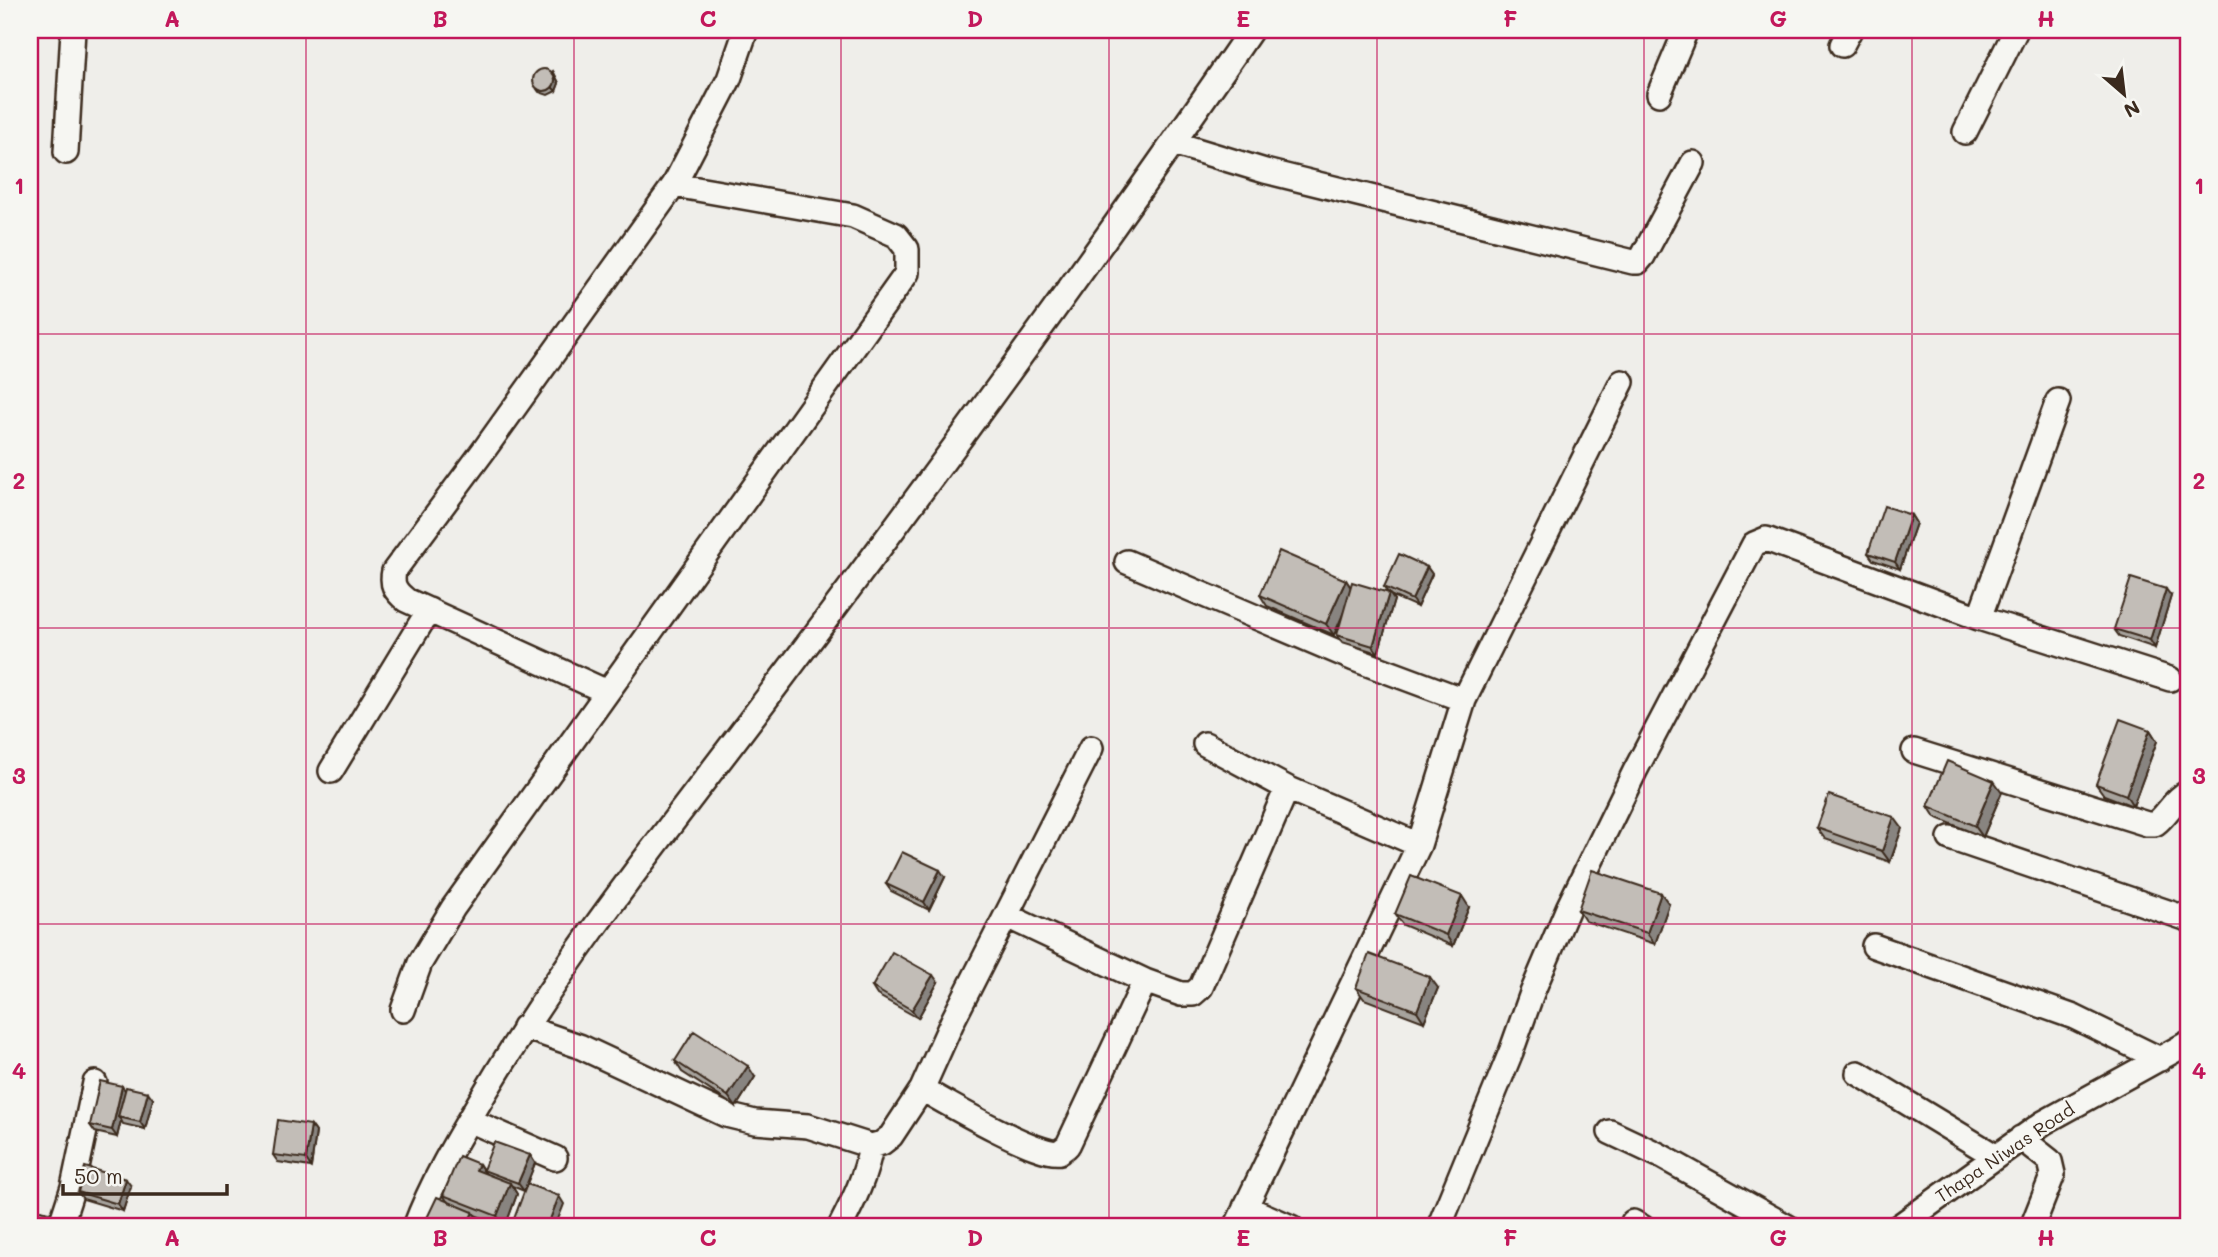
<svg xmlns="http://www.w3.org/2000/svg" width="2218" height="1257" font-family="Mali,sans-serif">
<rect width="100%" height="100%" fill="#efeeea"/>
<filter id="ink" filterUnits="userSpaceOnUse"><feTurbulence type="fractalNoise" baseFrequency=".0143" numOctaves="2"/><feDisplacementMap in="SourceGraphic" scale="14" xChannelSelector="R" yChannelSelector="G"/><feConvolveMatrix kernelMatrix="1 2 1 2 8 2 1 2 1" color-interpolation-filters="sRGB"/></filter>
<g filter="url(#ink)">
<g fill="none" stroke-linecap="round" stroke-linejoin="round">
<defs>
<path id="minor" d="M1842,45l8,-15
M1659,94l27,-64
M1965,132l51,-102
M1173,143l92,28 368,91h5l5,-6 50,-93
M66,152l7,-122
M1127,562l227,97 110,41
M1979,618l79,-217
M607,692l-201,-92c-11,-9 -15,-15 -12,-29l90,-121 190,-265 55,-106 17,-49
M1205,744l82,44 132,57
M1914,751l233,73h8c13,-10 18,-24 33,-32
M331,771l98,-161
M1950,838l238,81
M1007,916l138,65 36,13h12l8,-7 86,-199
M1874,946l200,71 86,42
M403,1010l17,-47 33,-55 454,-635v-24l-11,-14 -43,-19 -179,-31
M524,1027l55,19 147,69 29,7 53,4 63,20 11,-3 9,-7 31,-47 31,-69 138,-272
M1858,1073l137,83
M922,1089c21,12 118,69 138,63 0,-1 8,-6 8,-7l77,-164
M469,1120l86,38
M1610,1132l49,23 129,72
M2021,1138l29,23 3,13 -21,53
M1245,1207l46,20
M30,1221l27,6
M1633,1222l9,5
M60,1227l13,-40 22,-104
M415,1227c18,-48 45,-92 71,-136 79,-133 176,-254 269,-377 170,-225 337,-451 496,-684
M840,1227c14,-27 26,-51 31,-81
M1236,1227l183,-382 45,-145 158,-318
M1439,1227l72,-175 21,-59 36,-85 67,-137 119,-227 12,-5 213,79 191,61
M1898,1227l145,-104 145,-80"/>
</defs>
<use href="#minor" stroke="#3b2a1e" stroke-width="28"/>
<use href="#minor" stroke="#f6f6f2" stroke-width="23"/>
</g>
<path fill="#a7a39d" stroke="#3b2a1e" stroke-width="2" d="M553,71l6,12 -3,8 -8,4 -9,-3 -2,-3z
M1911,515l5,8 -16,46 -27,-9 -5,-7z
M1427,567l5,7 -15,33 -27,-12 4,5 -16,53 -36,-11 -5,-7 7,-23 -10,23 -67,-29 -7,-11 86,-15 5,8 37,5 -4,-6z
M2171,596l-16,52 -36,-12 -5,-7z
M2150,730l7,11 -24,65 -29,-11 -8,-11z
M2002,792l-19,45 -48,-20 -7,-11z
M1817,828h85l-12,34 -65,-23z
M945,877l-16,33 -38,-19 -5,-7z
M1669,904l-14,40 -70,-23 -7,-11z
M1469,907l-16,39 -50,-21 -8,-11z
M938,982l-20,36 -41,-23 -5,-8z
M1356,988h82l-14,34 -60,-23z
M675,1061l80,16 -19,30 -54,-35z
M125,1090l28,9 -8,30 -22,-5 -2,-4 -4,17 -22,-5 -5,-7z
M311,1125l5,7 -5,35 -33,-5 -5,-7z
M530,1155l5,8 -11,28 -12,-5 5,8 -12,33 -30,-12 3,5 -48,5 -4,-5 21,-19 -4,-6 36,-31 7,10 -3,-4z
M131,1186l-8,25 -40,-12 -5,-7z"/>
<path fill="#888480" stroke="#3b2a1e" stroke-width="2" d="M553,71l6,12 -3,8 -3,-3z
M1911,515l5,8 -16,46 -5,-7z
M1427,567l5,7 -15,33 -5,-7z
M1346,580l7,11 -19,44 -8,-11z
M2166,589l5,7 -16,52 -5,-8z
M1389,593l5,7 -16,53 -5,-7z
M2150,730l7,11 -24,65 -7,-11z
M1994,781l8,11 -19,45 -8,-11z
M1894,817l8,11 -12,34 -8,-11z
M940,870l5,7 -16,33 -5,-8z
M1661,893l8,11 -14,40 -8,-11z
M1462,896l7,11 -16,39 -7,-11z
M933,975l5,7 -20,36 -6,-8z
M1430,977l8,11 -14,34 -7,-11z
M748,1066l7,11 -19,30 -8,-11z
M122,1086l5,7 -9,24 3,3 -4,17 -5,-7z
M148,1092l5,7 -8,30 -5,-7z
M311,1125l5,7 -5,35 -5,-8z
M530,1155l5,8 -11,28 -6,-8z
M479,1164l7,11 -10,-5z
M126,1179l5,7 -8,25 -5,-7z
M510,1183l7,11 -12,33 -8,-11z
M559,1196l5,8 -9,23h-8z
M473,1212l5,8 -4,7h-8z"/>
<path fill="#c2bdb7" stroke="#3b2a1e" stroke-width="2" d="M533 80a11 11 0 1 1 22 0a11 11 0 1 1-22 0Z
M1884,506l27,9 -16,47 -27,-9z
M1279,551l67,29 -20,44 -66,-29z
M1399,554l28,13 -15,33 -28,-13z
M2131,578l35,11 -16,51 -36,-11z
M1352,582l37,11 -16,53 -36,-11z
M2120,719l30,11 -24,65 -30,-11z
M1947,761l47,20 -19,45 -47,-20z
M1829,795l65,22 -12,34 -65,-23z
M902,852l38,18 -16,32 -38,-18z
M1592,870l69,23 -14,40 -69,-23z
M1411,876l51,20 -16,39 -51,-21z
M892,952l41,23 -21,35 -40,-23z
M1369,954l61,23 -13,34 -61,-23z
M694,1031l54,35 -20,30 -53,-35z
M100,1081l22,5 -10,44 -22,-5z
M126,1087l22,5 -8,30 -22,-5z
M278,1120l33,5 -5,34 -33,-4z
M494,1142l36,13 -12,28 -35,-13z
M459,1156l20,8 -3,6 34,13 -13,33 -54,-21z
M85,1167l41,12 -8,25 -40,-12z
M527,1184l32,12 -12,31h-36z
M437,1197l36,15 -7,15h-37l2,-5 -5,-2z"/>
</g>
<path fill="none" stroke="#c2185b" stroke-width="2" stroke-opacity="0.55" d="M306,30v1197M574,30v1197M841,30v1197M1109,30v1197M1377,30v1197M1644,30v1197M1912,30v1197M30,334h2158M30,628h2158M30,924h2158"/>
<g text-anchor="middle" stroke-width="5" stroke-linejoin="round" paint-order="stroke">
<g font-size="18" fill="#3b2a1e" stroke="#f6f6f2">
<text transform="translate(2005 1153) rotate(-34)" y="6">Thapa Niwas Road</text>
</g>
</g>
<rect width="2218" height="1257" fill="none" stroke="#f6f6f2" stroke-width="77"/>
<g transform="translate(2124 94) rotate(152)" stroke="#f6f6f2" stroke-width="5" paint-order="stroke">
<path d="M0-5L12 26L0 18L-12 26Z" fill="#3b2a1e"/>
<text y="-10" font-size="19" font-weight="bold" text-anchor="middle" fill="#3b2a1e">N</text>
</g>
<path d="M63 1184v10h164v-10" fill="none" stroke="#3b2a1e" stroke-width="3.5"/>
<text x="74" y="1184" font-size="21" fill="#3b2a1e" stroke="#f6f6f2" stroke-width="5" paint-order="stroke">50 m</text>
<rect x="38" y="38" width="2142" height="1180" fill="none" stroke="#c2185b" stroke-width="2.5"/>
<g font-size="23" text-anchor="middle" font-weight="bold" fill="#c2185b">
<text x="172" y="27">A</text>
<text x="440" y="27">B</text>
<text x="708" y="27">C</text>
<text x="975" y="27">D</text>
<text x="1243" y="27">E</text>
<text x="1510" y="27">F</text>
<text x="1778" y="27">G</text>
<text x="2046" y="27">H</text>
<text x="19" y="194">1</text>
<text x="2199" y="194">1</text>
<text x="19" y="489">2</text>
<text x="2199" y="489">2</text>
<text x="19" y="784">3</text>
<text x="2199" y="784">3</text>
<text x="19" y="1079">4</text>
<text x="2199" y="1079">4</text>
<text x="172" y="1246">A</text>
<text x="440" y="1246">B</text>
<text x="708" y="1246">C</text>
<text x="975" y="1246">D</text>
<text x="1243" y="1246">E</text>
<text x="1510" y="1246">F</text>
<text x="1778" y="1246">G</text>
<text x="2046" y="1246">H</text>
</g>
</svg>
